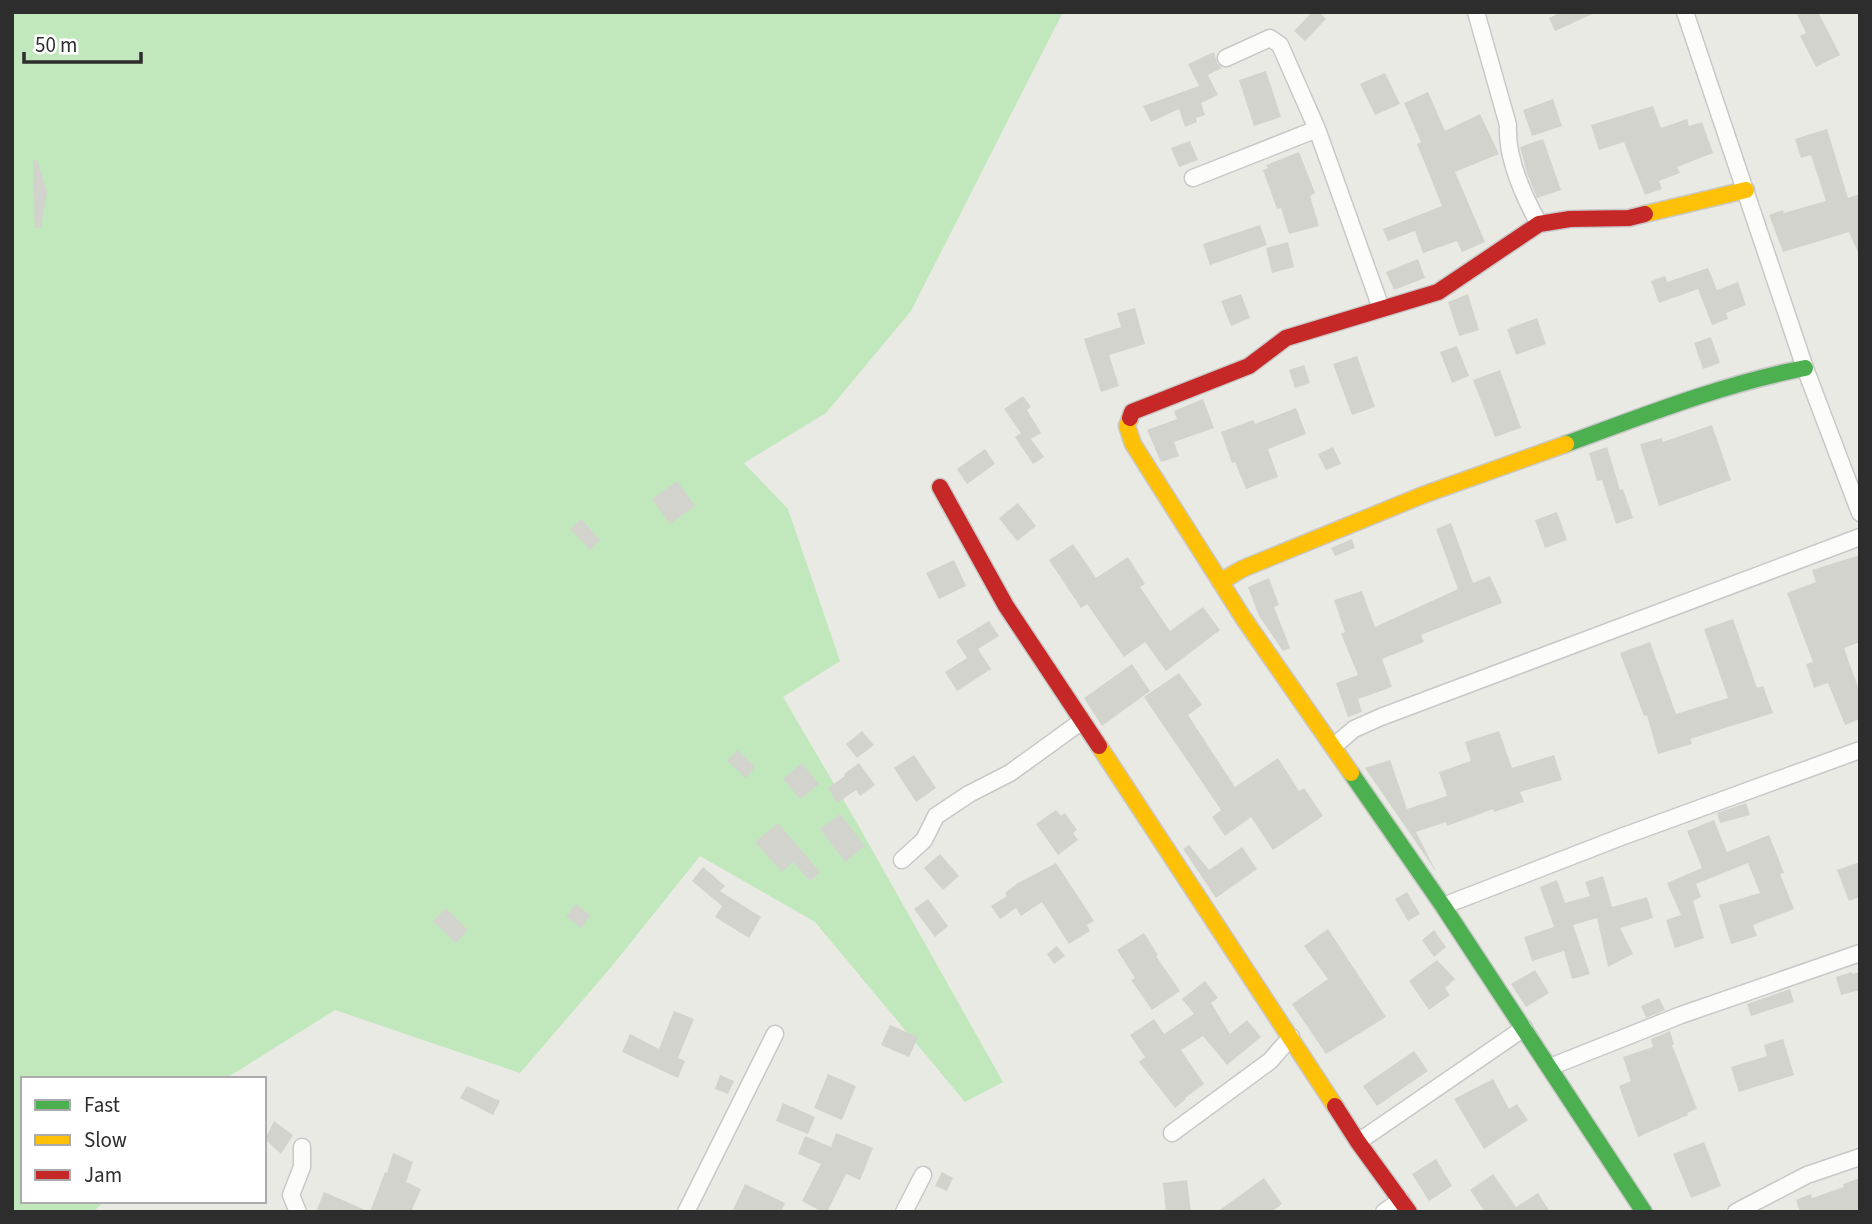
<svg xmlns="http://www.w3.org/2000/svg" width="1872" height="1224" font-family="'Source Sans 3',sans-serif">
<rect width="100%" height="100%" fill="#eaeae4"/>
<path fill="#c1e7bc" d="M12,12h1051l-152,299 -85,102 -82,50 44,46 52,152 -57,36 74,126 146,259 -38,20 -150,-180 -115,-66 -88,110 -92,107 -185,-63 -110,69h-202v122h82l-12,11h-81z"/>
<path fill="#d3d3ce" d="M1312,12h7l7,7 -21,22 -11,-10z
M1562,12h35l-42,19 -6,-13z
M1796,12h22l22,43 -24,12 -16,-31 6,-3z
M1214,52l3,11 5,5 -14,7 10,20 -17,8 4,12 -9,3 1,4 -12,5 -6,-18 -28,13 -8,-16 56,-20 -11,-22z
M1266,71l15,46 -27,9 -15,-46z
M1385,73l15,31 -25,11 -15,-31z
M1428,92l17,39 35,-17 19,40 -44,18 30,70 -23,10 -5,-11 -34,12 -8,-22 -27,10 -5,-12 59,-23 -25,-62 4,-2 -17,-39z
M1553,99l9,27 -30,10 -9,-26z
M1653,106l8,22 26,-9 2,7 13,-4 11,31 -36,14 3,6 -21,8 3,8 -17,6 -21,-53 -25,8 -8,-25z
M1827,129l21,69 12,-4v63l-11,-25 -66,20 -14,-37 14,-5 1,3 42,-12 -15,-46 -10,3 -6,-19z
M1543,139l18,51 -24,8 -10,-25 -7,-26z
M1190,141l8,19 -19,7 -8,-19z
M1299,152l16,41 -5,3 9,30 -30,8 -8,-26 -4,1 -14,-39 5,-2 -2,-3z
M37,159l10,33 -6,36h-6l-2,-68z
M1260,225l7,20 -57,20 -7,-21z
M1288,242l6,25 -22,6 -6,-25z
M1418,259l7,19 -31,12 -8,-18z
M1708,268l9,22 21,-8 8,23 -20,8 2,6 -16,6 -14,-36 -39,14 -8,-22 14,-5 2,6z
M1241,294l9,24 -19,8 -10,-25z
M1468,294l11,36 -20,6 -11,-34z
M1135,308l10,36 -36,11 10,31 -18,6 -17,-53 37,-12 -4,-14z
M1537,318l9,26 -30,11 -9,-26z
M1711,337l9,26 -17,6 -9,-26z
M1457,346l12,30 -17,7 -12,-31z
M1357,356l18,51 -23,8 -19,-51z
M1304,365l6,18 -15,5 -6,-18z
M1500,370l21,58 -26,9 -22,-57z
M1023,396l8,11 -4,3 14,23 -10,6 13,18 -11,7 -18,-27 6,-4 -17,-24z
M1203,399l11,29 -40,14 5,14 -18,6 -14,-32 30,-11 -3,-8z
M1296,408l10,26 -38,15 10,28 -32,12 -11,-27 -3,1 -11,-31 32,-12 2,4z
M1712,425l19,55 -72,26 -19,-62 22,-6 1,4z
M1333,447l8,17 -15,6 -8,-16z
M1607,447l13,43 3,-1 10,29 -17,6 -14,-44 -5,1 -8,-28z
M985,449l10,15 -28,20 -10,-15z
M677,481l18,25 -25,18 -18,-25z
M1018,503l18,23 -19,15 -18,-23z
M1557,512l10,28 -22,8 -10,-28z
M581,519l19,21 -10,10 -20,-21z
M1451,523l22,60 17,-7 12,27 -81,32 3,7 -42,17 10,28 -34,12 4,13 -14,5 -12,-34 22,-8 -17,-41 4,-2 -11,-32 28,-9 13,36 83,-38 -22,-60z
M1352,539l3,9 -20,8 -4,-8z
M1073,544l23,34 32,-21 17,27 -5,3 30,44 33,-24 17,23 -54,41 -21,-29 -21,15 -37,-53 -6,4 -32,-48z
M1860,555v87l-16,6 16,45v26l-15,6 -17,-42 -14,5 -8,-24 7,-2 -26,-69 29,-11 -4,-12z
M954,560l12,26 -27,13 -13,-26z
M1269,578l10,27 -5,2 16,41 -7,3 -24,-35 -11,-29z
M1733,619l24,69 6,-2 10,27 -83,26 2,5 -34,10 -11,-39 -3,1 -24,-63 30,-11 26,72 52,-16 -24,-69z
M989,621l10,15 -21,13 13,20 -34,22 -12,-19 22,-14 -11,-17z
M1132,664l18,27 -48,35 -18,-28z
M1179,673l23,32 -14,10 47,72 43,-29 21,33 5,-3 19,28 -50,34 -22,-33 -26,19 -13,-19 9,-7 -77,-113z
M862,731l12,14 -17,13 -11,-14z
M1499,731l13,37 42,-13 8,25 -42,12 4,10 -30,10 -1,-3 -46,17 -1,-4 -30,10 21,41 -72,-105 25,-8 17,49 40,-13 -8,-24 32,-11 -6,-19z
M737,750l18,17 -9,11 -19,-17z
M914,755l22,33 -20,14 -22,-34z
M802,763l17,21 -19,15 -17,-20z
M859,763l16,22 -15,11 -4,-6 -19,13 -9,-15 17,-12 -1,-2z
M1746,803l4,12 -30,8 -3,-10z
M1056,810l5,6 4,-3 12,17 -4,3 5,7 -20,15 -22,-31z
M840,814l25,32 -20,16 -25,-33z
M1714,820l13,32 42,-17 15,38 -4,1 14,35 -41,16 4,11 -26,8 -12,-39 41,-12 -12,-30 -52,21 5,13 -8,4 11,37 -29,10 -9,-28 15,-5 -14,-32 35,-15 -15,-37z
M778,823l42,49 -10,9 -17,-19 -11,10 -27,-30z
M1189,845l20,25 33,-23 15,22 -41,29 -33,-49z
M940,854l19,22 -16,14 -19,-22z
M1860,862v35l-11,4 -12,-31z
M1056,863l38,58 -7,4 3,6 -21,13 -27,-42 -21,14 -5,-8 -16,11 -9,-13 16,-10 -2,-3 13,-10z
M703,867l22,19 -5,5 41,26 -12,21 -34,-21 7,-11 -30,-25z
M1603,876l9,31 35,-10 6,21 -33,10 13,26 -25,13 -11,-49 -24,7 17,49 -18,5 -8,-28 -32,10 -8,-24 30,-10 -14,-40 17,-7 8,23 25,-7 -5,-14z
M1407,892l13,22 -12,7 -13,-22z
M928,899l20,27 -13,11 -21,-28z
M576,904l14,12 -9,12 -15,-12z
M446,908l22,22 -12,13 -23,-22z
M1328,929l58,88 -60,37 -34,-50 36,-25 -24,-33z
M1434,930l12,17 -12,10 -12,-17z
M1144,933l14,22 -2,1 24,35 -28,19 -21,-30 4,-2 -18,-28z
M1057,946l8,10 -11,8 -7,-10z
M1437,960l18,19 -10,9 5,7 -21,15 -20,-29z
M1535,970l14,23 -23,14 -15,-23z
M1852,972v2l8,-2v18l-19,5 -5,-18z
M1205,981l13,17 -7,5 19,31 17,-14 14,17 -34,28 -24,-29 -22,14 23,34 -19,14 1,1 -11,9 -36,-46 6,-5 -15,-22 24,-16 10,15 30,-20 -12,-15z
M1790,989l4,13 -43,14 -4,-12z
M1659,998l6,12 -19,8 -5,-12z
M674,1011l20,8 -16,39 7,3 -7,17 -56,-26 8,-18 29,15z
M890,1025l28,12 -9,20 -28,-12z
M1670,1031l4,14h-2l25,64 -10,4 1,2 -50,22 -19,-51 12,-5 -8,-24 30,-10 -2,-8z
M1783,1039l11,36 -55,17 -8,-25 36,-11 -3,-11z
M1414,1051l14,20 -51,35 -14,-20z
M828,1074l28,12 -14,34 -28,-12z
M720,1075l14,6 -6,13 -13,-5z
M1493,1079l16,30 8,-5 11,16 -44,29 -30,-50z
M467,1086l33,15 -7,14 -33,-17z
M783,1103l32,14 -7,17 -32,-13z
M274,1121l19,14 -12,19 -16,-15z
M836,1133l37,15 -13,32 -14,-6 -19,38h-5l-20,-11 19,-37 -23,-10 7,-18 26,11z
M1704,1142l17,44 -30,12 -18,-44z
M393,1153l20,9 -7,20 15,7 -10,23h-95l8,-20 46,20 15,-40 2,1z
M1436,1159l16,27 -23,15 -17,-27z
M942,1172l11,6 -6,13 -12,-5z
M1493,1174l23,33 22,-14 12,19h-65l-15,-22z
M1264,1178l18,26 -11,8h-54z
M1860,1178v34h-60l-4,-12 15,-6 1,4 32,-11 -1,-3z
M1187,1180l4,32h-25l-3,-29z
M745,1184l40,19 -4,9h-49z"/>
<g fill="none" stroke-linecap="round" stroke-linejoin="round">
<defs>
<path id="street" d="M1476,12l32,113c-2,33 15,70 31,99
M1685,12l120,356 55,145
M1226,58l44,-20 10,7 37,84 64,179
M1193,178l124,-49
M1334,746l20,-17 27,-12 479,-180
M902,860l22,-20 12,-24 33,-22 41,-21 72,-52
M1443,906l178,-69 239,-87
M1550,1067l131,-52 179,-62
M1172,1133l98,-72 21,-24
M1358,1142l166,-114
M298,1212l-7,-17 11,-28v-20
M686,1212l89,-178
M904,1212l19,-37
M1384,1212l17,-12
M1736,1212l71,-37 53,-18"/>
<path id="fast" d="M1566,444c79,-29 157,-60 239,-76
M1351,773l92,133 201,306"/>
<path id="slow" d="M1645,214l101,-24
M1130,418l-3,8 6,18 111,175 107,154
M1220,582l22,-13 181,-74 143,-51
M1099,746l236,360"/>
<path id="jam" d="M1130,418l2,-6 117,-46 37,-28 152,-46 101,-68 31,-5 59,-1 16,-4
M940,487l66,119 93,140
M1335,1106l23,36 51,70"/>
</defs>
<use href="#street" stroke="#c8c8c8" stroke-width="19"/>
<use href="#fast" stroke="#c8c8c8" stroke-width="19"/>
<use href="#slow" stroke="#c8c8c8" stroke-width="19"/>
<use href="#jam" stroke="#c8c8c8" stroke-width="19"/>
<use href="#street" stroke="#fcfcfb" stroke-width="16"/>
<use href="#fast" stroke="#4caf50" stroke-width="16"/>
<use href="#slow" stroke="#ffc107" stroke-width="16"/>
<use href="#jam" stroke="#c62828" stroke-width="16"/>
</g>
<rect width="1872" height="1224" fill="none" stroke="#2d2d2d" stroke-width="28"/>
<rect x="21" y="1077" width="245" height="126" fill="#ffffff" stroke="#ababab" stroke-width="2"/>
<rect x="35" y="1100" width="35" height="10" fill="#4caf50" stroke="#ababab" stroke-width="2"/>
<text x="84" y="1112" font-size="21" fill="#2d2d2d">Fast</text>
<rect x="35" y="1135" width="35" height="10" fill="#ffc107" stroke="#ababab" stroke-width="2"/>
<text x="84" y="1147" font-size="21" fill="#2d2d2d">Slow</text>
<rect x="35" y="1170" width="35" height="10" fill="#c62828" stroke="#ababab" stroke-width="2"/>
<text x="84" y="1182" font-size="21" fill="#2d2d2d">Jam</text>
<path d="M24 52v10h117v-10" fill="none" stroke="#2d2d2d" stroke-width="3.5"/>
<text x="35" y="52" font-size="21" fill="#2d2d2d" stroke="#ffffff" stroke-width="5" paint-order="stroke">50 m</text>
</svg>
